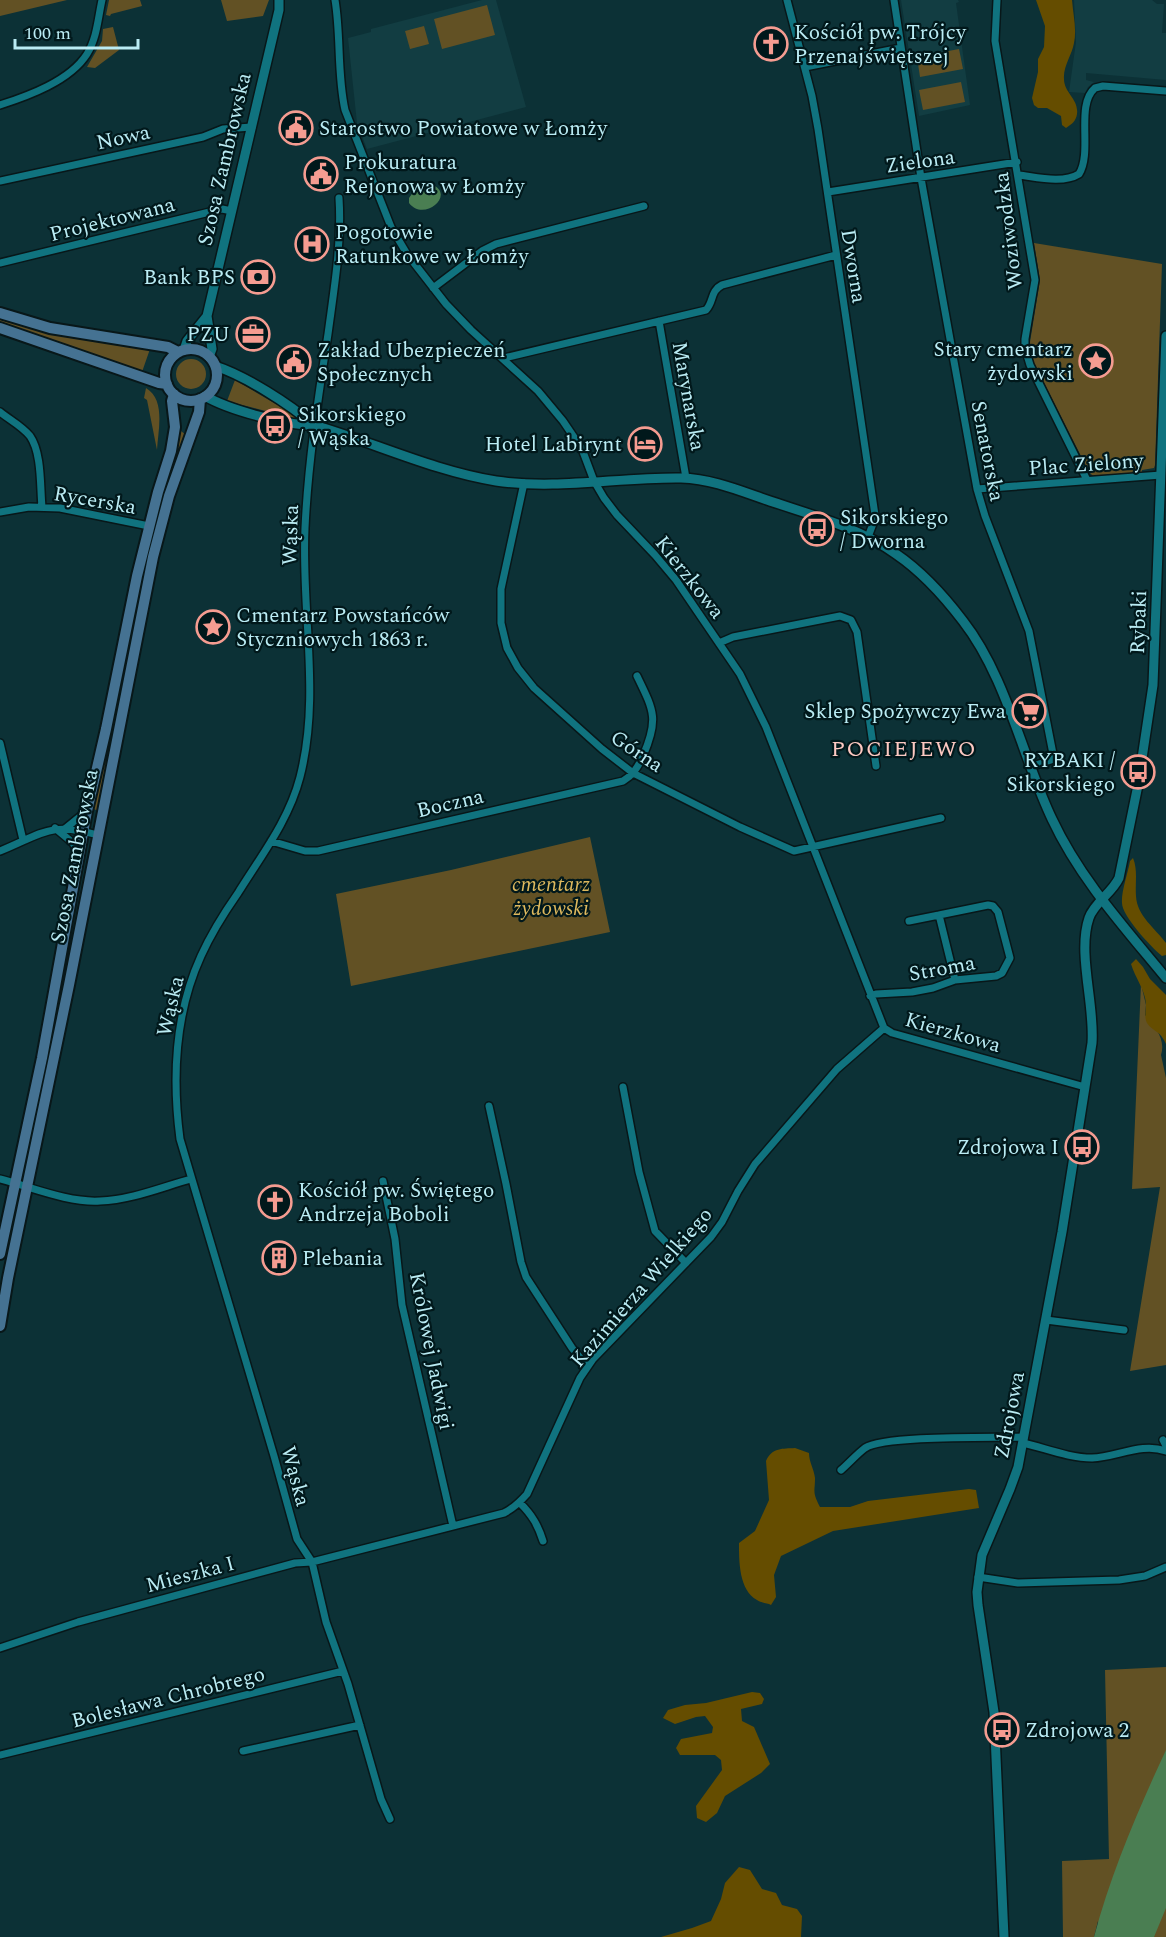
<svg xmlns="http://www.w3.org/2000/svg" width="1166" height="1937" font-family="Spectral,serif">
<rect width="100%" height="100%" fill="#0c3136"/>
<path fill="#123d42" d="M482,0h14l30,107 -159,42 -10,-26 -9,-85 23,-6v-3z
M901,0h57l1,2 -3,1 14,102 -51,11z
M1074,0h78l5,4h7l-2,29h4v47l-80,-7v7l8,2 -6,5 -3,6 -16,-1 7,-50z"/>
<path fill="#625124" d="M0,0h67l-67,16z
M109,0h31l2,6 -31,8 -1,2 -4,-1z
M221,0h48l-6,16 -36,5z
M487,5l8,30 -53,14 -8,-30z
M424,26l5,18 -19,5 -5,-18z
M113,27l6,23 -24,18 -8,-1 15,-26 1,-12z
M959,49l4,20 -43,8 -3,-20z
M961,82l4,20 -42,8 -4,-20z
M1034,243l128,21 -7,201 -1,3 -12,2v2l-49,4 -4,-4 -57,-113 -2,-17 10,-62z
M0,317l47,15 103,17 -8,23 -142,-49z
M176 374a15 15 0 1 1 30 0a15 15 0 1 1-30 0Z
M235,380l70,41 -78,-20z
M146,388c20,12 12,42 11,62l-10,-50 -3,-2z
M181,431l5,4 -27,77 -61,299 -4,-2 49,-242 35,-134z
M590,837l20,95 -259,54 -15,-92 115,-24z
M1141,984l5,21 -1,10c10,12 21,24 16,40l5,23v287l-36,6 30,-184 -28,2z
M1166,1667v84l-33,76 33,-65v175h-66l-2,-16 -4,16h-31l-1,-76 47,-2 -4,-189z"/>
<path fill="#654d00" d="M1036,0h36c1,14 5,29 2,43 -2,12 -11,23 -10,36 0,14 15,20 13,35 -1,7 -5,10 -11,14l-4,-3 -1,-9 -14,-8h-9l-4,-3 -2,-7 6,-26v-13l6,-12 1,-21z
M1133,858c5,12 2,25 3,38 1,20 19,32 30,47v12l-4,1c-11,-9 -40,-40 -40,-53 -1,-11 6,-30 8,-42z
M1136,959l7,8 7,12 16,16v49c-6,-14 -13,-12 -19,-21 -3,-6 -1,-12 -1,-19 -1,-15 -11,-26 -15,-40z
M795,1448l14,5c0,9 5,16 6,25 0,15 -3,13 5,29h30l18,-6 101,-12 7,1 3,18 -146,23 -52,25 -7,19 2,22 -5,8c-4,-2 -10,-2 -14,-5 -18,-10 -18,-38 -18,-57l16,-12 14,-31 -3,-39c6,-14 17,-12 29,-13z
M752,1692l8,1 4,6 -2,5 -21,5 1,12 12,6 16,37 -9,9 -36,23 -8,17 -11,9 -9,-4 -1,-12 26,-36 -1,-10 -6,-5h-35l-4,-7 5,-9 31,-6 1,-6 -8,-11 -9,1 -21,7 -12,-6 5,-8 17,-5 21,-2z
M739,1867l11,3 12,19 14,4 6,12 15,4 5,7 -1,21h-140l31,-9 19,-7 10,-22 4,-16z"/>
<path fill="#4a7e52" d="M426,183c35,7 -1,41 -17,20v-5l10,-14z
M1166,1750v158l-12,29h-60c17,-64 44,-127 72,-187z"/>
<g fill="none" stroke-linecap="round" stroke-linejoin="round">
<defs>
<path id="minor" d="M335,0c6,36 2,74 10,110l46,117 16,27 39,50 25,26 67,61 25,30 19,28 12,32 10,17 13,17 38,40 21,25 64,94 26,53 118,301 8,5 193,54
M787,0l25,96 6,33 57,386 -1,6 -6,16
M894,0l27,178 56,311 8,27 44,115 25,128 -24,8
M997,0l-2,41 40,239 -10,59v9l5,17 57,115
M805,67l96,-19
M0,105c28,-9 70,-24 87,-51 10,-16 11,-36 15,-54
M1019,175c17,2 44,9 60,-1 14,-22 -4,-69 16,-86l8,-2 63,5
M0,181l203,-44 20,-8 29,-2
M828,192l189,-30
M339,198c3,45 -5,91 -11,136 -10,65 -20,129 -23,194 -4,84 16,167 -5,249 -11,43 -39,79 -62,116 -14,20 -27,41 -37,63 -26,57 -29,122 -21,183l94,317 23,83 15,23 14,60 22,62 33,115 9,20
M0,263l222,-54 10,2
M433,288l49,-37 14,-7 148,-38
M659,321l27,157
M504,360l4,-3 198,-47c8,-8 4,-19 16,-25l114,-30
M0,412c10,8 22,14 30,24 12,17 10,51 12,71
M524,483l-23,106v34l6,25 11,20 16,20 68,61 31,24 107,54 54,24 147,-33
M977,489l184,-14
M0,512l29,-5 31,1 89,18
M719,643l14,-6 107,-21 11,4 6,12 19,134
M0,743l23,97
M55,828l18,15 6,11
M66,828l21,-17
M271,841l34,10h13l305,-70c10,-6 15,-14 20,-25 16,-37 11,-45 -6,-80
M0,851c42,-17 50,-30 98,-16
M909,921l30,-6
M870,996l6,-2 36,-2 21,-4 22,-8 41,-4 6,-3 8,-15 -12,-46 -5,-6 -5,-1 -49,10 16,65
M623,1087l16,85 16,59 31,32
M489,1106l17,78 15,78 5,15 46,71 15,18
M0,1179c31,8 69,24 100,22 31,-1 62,-14 91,-22
M383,1181l12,58 7,66 51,221
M1046,1320l78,10
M1163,1440l3,6
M1023,1443c22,5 46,15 69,15 25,-1 50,-16 74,-7
M841,1470c8,-7 16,-16 24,-22 20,-13 130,-10 159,-11
M520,1503c12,12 18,22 23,38
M978,1577l40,6 101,-3 26,-4 21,-9
M0,1648l78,-26 217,-59 17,-1 192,-49c10,-5 16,-11 23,-19l53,-116 13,-19 118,-122 11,-15 16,-31 17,-27 82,-95 47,-41
M243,1751l117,-26
M0,1755l343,-84"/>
<path id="tertiary" d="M184,350l3,-9 20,-25
M209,357l3,-8 -5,-33 72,-306v-10
M215,366c31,10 74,38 99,59
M205,396c24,14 83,30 109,29 61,18 120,46 182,56 61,9 124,-4 185,-3 31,1 57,12 86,22 44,15 91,27 129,54 25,17 48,42 67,67 43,55 59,135 89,198 28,60 73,109 114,159
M1004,1937l-10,-225 -16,-107 -1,-13 5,-37 28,-66 8,-22 44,-235 30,-189c3,-38 -15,-90 -3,-125 5,-15 23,-25 30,-40l19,-93 15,-100 13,-349"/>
<path id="secondary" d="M0,313l50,15 118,19 10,5
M0,328l159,55 8,1
M165 375a26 26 0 1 1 52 0a26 26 0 1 1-52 0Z
M0,1254l42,-196 45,-247 19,-82 31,-153 21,-84 13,-41 4,-24 -3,-26 2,-7
M0,1326l8,-48 61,-293 84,-428 16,-61 30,-84 1,-13"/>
</defs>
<use href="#minor" stroke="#081719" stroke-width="10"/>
<use href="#tertiary" stroke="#081719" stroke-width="12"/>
<use href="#secondary" stroke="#081719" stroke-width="14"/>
<use href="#minor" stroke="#10737f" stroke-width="7"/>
<use href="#tertiary" stroke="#10737f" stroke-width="9"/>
<use href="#secondary" stroke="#457292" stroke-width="10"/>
</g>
<defs>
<symbol id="church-ring" viewBox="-11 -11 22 22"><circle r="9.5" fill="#01181b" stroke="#f59c91" stroke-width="1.5"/><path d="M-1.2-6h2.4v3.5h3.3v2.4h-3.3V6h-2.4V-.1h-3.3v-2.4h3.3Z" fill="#f59c91"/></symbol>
<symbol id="civic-ring" viewBox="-11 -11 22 22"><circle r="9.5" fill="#01181b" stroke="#f59c91" stroke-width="1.5"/><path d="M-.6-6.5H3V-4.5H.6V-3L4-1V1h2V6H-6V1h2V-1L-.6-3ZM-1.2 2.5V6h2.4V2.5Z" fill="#f59c91"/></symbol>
<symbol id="hospital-ring" viewBox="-11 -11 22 22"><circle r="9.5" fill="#01181b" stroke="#f59c91" stroke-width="1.5"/><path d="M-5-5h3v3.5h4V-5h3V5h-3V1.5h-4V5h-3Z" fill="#f59c91"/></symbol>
<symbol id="bank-ring" viewBox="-11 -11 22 22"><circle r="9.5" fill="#01181b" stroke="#f59c91" stroke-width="1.5"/><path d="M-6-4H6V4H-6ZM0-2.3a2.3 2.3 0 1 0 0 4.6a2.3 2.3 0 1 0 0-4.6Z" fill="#f59c91"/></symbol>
<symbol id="office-ring" viewBox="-11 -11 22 22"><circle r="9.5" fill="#01181b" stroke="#f59c91" stroke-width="1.5"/><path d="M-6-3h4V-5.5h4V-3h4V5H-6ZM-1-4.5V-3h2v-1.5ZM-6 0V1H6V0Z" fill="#f59c91"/></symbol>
<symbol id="sight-ring" viewBox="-11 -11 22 22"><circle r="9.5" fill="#01181b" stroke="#f59c91" stroke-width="1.5"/><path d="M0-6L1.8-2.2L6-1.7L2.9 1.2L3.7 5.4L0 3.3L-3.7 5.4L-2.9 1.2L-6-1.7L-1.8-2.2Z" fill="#f59c91"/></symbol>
<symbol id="bus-ring" viewBox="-11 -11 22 22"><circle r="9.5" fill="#01181b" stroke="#f59c91" stroke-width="1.5"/><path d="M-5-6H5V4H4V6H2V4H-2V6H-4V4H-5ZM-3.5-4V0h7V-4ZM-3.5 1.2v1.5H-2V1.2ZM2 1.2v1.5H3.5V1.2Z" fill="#f59c91"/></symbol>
<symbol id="hotel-ring" viewBox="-11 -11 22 22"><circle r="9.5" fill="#01181b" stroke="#f59c91" stroke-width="1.5"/><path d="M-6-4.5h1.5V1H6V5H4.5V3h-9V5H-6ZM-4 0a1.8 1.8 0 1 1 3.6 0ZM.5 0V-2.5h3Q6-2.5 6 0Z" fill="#f59c91"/></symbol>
<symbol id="supermarket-ring" viewBox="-11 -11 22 22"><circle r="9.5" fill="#01181b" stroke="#f59c91" stroke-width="1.5"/><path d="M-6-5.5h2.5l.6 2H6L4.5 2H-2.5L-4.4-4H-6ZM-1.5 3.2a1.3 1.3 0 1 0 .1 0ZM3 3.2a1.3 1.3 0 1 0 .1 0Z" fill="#f59c91"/></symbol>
<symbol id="building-ring" viewBox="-11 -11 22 22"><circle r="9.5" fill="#01181b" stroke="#f59c91" stroke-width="1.5"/><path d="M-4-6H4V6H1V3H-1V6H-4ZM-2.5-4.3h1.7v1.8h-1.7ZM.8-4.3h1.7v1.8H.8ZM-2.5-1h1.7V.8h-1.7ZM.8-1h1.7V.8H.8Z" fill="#f59c91"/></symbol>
</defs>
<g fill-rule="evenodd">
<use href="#church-ring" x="752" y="25" width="38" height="38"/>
<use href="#civic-ring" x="277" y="109" width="38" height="38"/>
<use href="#civic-ring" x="302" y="155" width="38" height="38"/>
<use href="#hospital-ring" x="293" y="225" width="38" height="38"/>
<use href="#bank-ring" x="239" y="258" width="38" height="38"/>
<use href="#office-ring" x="234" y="315" width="38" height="38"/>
<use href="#sight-ring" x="1077" y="342" width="38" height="38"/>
<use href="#civic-ring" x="275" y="343" width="38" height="38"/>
<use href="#bus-ring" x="256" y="407" width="38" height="38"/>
<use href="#hotel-ring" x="626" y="425" width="38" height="38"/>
<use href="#bus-ring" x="798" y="510" width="38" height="38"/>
<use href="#sight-ring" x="194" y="608" width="38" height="38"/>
<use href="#supermarket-ring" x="1010" y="692" width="38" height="38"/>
<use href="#bus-ring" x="1119" y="753" width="38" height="38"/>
<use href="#bus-ring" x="1063" y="1128" width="38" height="38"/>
<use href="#church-ring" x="256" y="1183" width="38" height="38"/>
<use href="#building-ring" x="260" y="1239" width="38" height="38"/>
<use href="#bus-ring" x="983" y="1711" width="38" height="38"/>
</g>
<g text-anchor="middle" stroke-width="4.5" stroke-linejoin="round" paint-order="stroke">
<g font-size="21" fill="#baecf4" stroke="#01181b" text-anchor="start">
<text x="794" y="39">Kościół pw. Trójcy<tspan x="794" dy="24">Przenajświętszej</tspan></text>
<text x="319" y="135">Starostwo Powiatowe w Łomży</text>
<text x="344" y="169">Prokuratura<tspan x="344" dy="24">Rejonowa w Łomży</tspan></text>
<text x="335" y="239">Pogotowie<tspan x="335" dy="24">Ratunkowe w Łomży</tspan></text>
<text x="235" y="284" text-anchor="end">Bank BPS</text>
<text x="230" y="341" text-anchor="end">PZU</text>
<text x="1073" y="356" text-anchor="end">Stary cmentarz<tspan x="1073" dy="24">żydowski</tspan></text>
<text x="317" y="357">Zakład Ubezpieczeń<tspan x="317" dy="24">Społecznych</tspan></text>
<text x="298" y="421">Sikorskiego<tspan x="298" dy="24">/ Wąska</tspan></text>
<text x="622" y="451" text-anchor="end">Hotel Labirynt</text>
<text x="840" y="524">Sikorskiego<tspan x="840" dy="24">/ Dworna</tspan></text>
<text x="236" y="622">Cmentarz Powstańców<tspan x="236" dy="24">Styczniowych 1863 r.</tspan></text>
<text x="1006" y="718" text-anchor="end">Sklep Spożywczy Ewa</text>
<text x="1115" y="767" text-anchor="end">RYBAKI /<tspan x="1115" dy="24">Sikorskiego</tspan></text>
<text x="1059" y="1154" text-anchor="end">Zdrojowa I</text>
<text x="298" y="1197">Kościół pw. Świętego<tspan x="298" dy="24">Andrzeja Boboli</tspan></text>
<text x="302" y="1265">Plebania</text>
<text x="1025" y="1737">Zdrojowa 2</text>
</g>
<g font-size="21" fill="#baecf4" stroke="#01181b">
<text transform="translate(123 137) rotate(-12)" y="7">Nowa</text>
<text transform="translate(224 159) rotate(-77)" y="7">Szosa Zambrowska</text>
<text transform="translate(920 161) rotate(-8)" y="7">Zielona</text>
<text transform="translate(112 219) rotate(-14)" y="7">Projektowana</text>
<text transform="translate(1008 231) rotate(-97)" y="7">Woziwodzka</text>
<text transform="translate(854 266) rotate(81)" y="7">Dworna</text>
<text transform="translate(689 396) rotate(80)" y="7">Marynarska</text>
<text transform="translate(988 451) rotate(79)" y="7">Senatorska</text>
<text transform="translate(1086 464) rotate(-4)" y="7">Plac Zielony</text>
<text transform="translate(95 500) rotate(10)" y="7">Rycerska</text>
<text transform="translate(290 535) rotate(-88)" y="7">Wąska</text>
<text transform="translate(690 577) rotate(52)" y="7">Kierzkowa</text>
<text transform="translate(1138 622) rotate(-88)" y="7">Rybaki</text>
<text transform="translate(637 751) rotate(34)" y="7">Górna</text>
<text transform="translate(450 803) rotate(-13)" y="7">Boczna</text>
<text transform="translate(74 856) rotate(-79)" y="7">Szosa Zambrowska</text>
<text transform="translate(942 968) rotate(-10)" y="7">Stroma</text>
<text transform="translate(170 1006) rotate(-77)" y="7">Wąska</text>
<text transform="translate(953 1032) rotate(16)" y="7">Kierzkowa</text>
<text transform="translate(641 1287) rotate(-49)" y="7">Kazimierza Wielkiego</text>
<text transform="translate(432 1351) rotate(79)" y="7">Królowej Jadwigi</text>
<text transform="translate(1009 1415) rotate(-79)" y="7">Zdrojowa</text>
<text transform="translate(296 1476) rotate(75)" y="7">Wąska</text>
<text transform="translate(190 1574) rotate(-15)" y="7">Mieszka I</text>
<text transform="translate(168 1697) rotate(-14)" y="7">Bolesława Chrobrego</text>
</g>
<g font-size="21" font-style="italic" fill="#deb95e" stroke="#01181b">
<text x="551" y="891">cmentarz<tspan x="551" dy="24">żydowski</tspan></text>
</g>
<g font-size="22" letter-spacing="1.5" fill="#fdc9c2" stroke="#01181b">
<text x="904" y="756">POCIEJEWO</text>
</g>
</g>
<path d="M15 39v9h123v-9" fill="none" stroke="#baecf4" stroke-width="3"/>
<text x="24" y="39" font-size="18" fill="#baecf4" stroke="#01181b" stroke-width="4.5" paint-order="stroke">100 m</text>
</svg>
